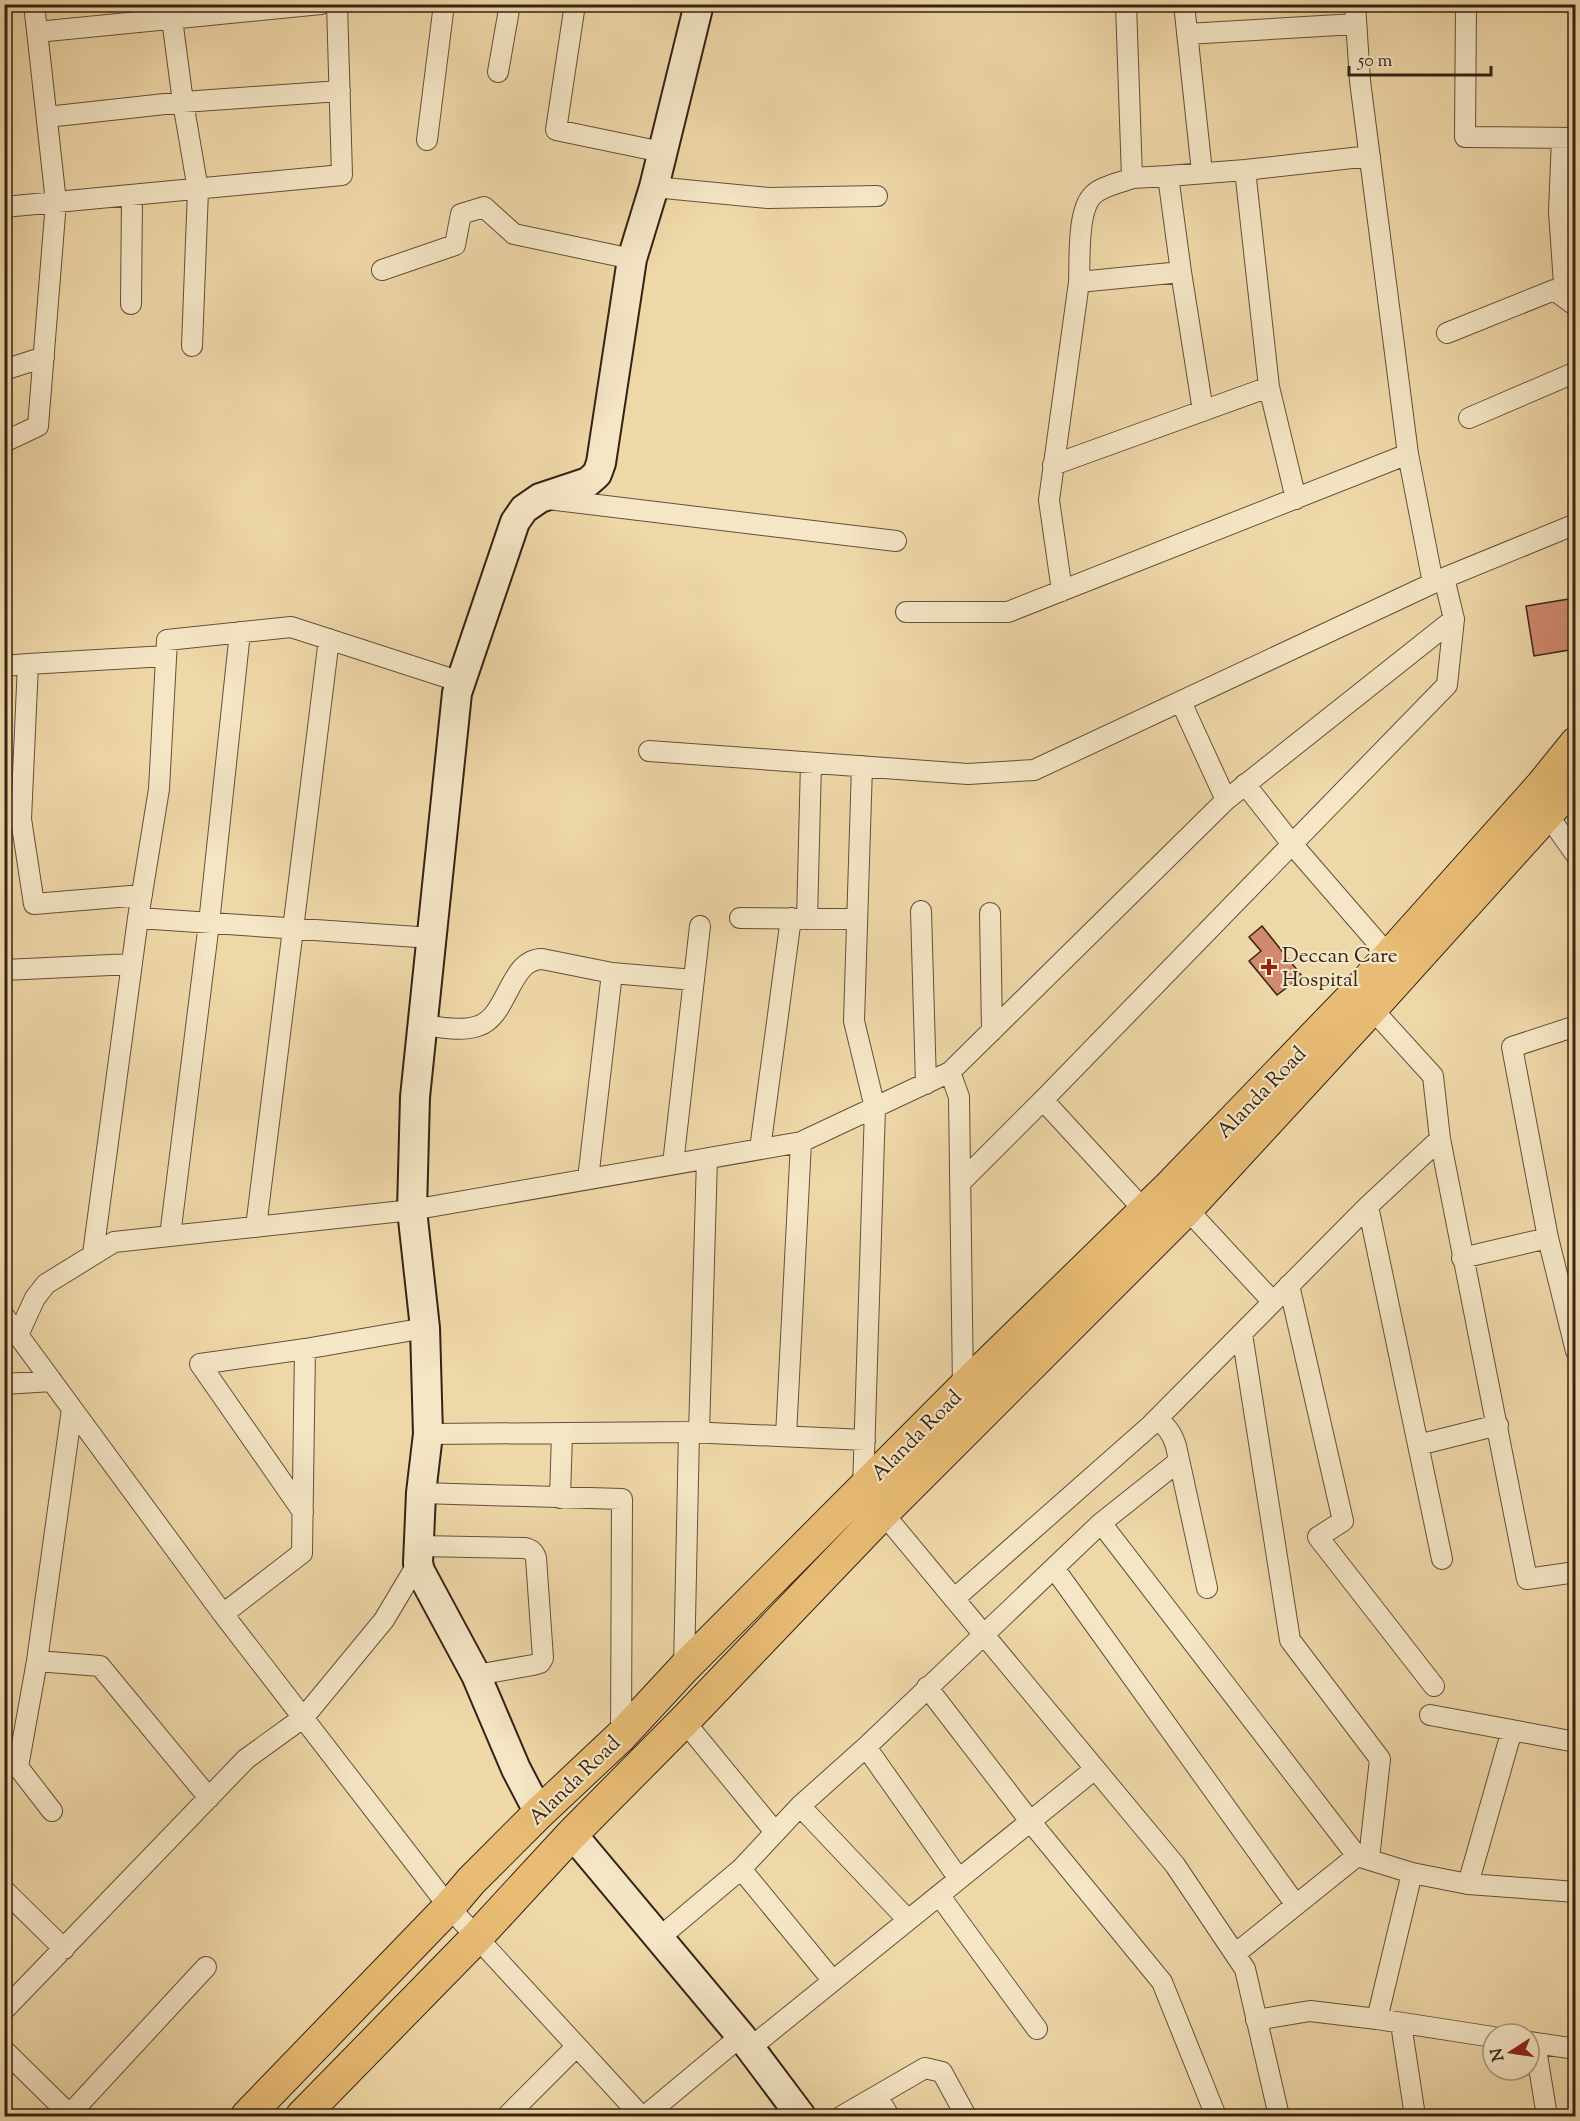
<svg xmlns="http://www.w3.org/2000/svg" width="1580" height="2121" font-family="'Sorts Mill Goudy',serif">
<rect width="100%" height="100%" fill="#efd8a8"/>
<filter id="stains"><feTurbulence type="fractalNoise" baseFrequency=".00333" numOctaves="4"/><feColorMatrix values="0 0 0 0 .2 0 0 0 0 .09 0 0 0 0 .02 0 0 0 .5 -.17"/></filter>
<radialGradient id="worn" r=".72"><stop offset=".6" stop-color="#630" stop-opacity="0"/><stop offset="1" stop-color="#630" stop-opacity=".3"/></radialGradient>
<path fill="#d0896d" stroke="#352216" stroke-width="1.5" d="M1575,598v51l-41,7 -8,-50z
M1262,926l40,50 -25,19 -28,-34 12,-10 -12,-14z"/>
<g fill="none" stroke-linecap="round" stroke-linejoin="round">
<defs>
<path id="street" d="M170,4l13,98 15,88 -6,156
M575,4l-19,126 106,22
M1184,4l18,168
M1355,4l5,77 48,373
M1466,4l-1,133 111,1
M37,32l284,-28
M1187,34l169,-10
M498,72l12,-68
M47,117l136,-15 157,-11
M1562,138l-3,74 6,86
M427,140l17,-136
M1245,170l125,-14
M654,187l114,11 109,-2
M4,207l338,-32 -5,-171
M382,270l73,-25 6,-31 23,-7 30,27 118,25
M1181,272l22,139
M1079,282c1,-22 -2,-72 14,-87 9,-9 27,-12 39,-17
M131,304l1,-108
M1447,333l107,-43 19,14
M4,370l40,-13
M1269,387l27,112
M1469,418l107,-46
M4,442l34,-16 18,-224 -22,-198
M1053,465l216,-78 -24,-217 -77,6
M548,499l348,42
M1062,591l-13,-91 30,-218 102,-10 -13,-96 -36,2 -6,-174
M906,612h102l400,-158 25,129
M4,666l24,-2
M1181,702l45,98
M649,751l319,23 66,-4 410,-192
M862,766l-8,255 21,87 -12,381 312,376 70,104 34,147
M1245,784l47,60 97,112
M1545,804l2,10 29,41
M142,895l-108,9 -13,-85 7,-155 138,-8
M921,911l5,173
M990,913l2,118
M740,918l117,1
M807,919l4,-156
M432,938l-294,-20 21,-129 8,-149 124,-13 170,55
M4,970l128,-6
M423,1025c17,2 38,7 55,1 30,-9 31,-67 64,-67l70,14
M1576,1026l-64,21 36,191 28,113
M950,1072l9,25 4,291
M1043,1100l101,110
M1440,1139c28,147 59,293 87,440l49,-7
M760,1149l31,-231
M673,1164l27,-238
M588,1179l24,-206 82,7
M961,1182l82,-82 404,-415 7,-66
M1368,1206l74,353
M1187,1209l86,93
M256,1227l73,-588
M170,1236l39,-313 31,-291
M93,1254l45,-336
M1462,1258l86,-20
M1289,1285l54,236 -25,16 116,149
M4,1316l219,298 226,293 192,209
M1242,1334l48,306 90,119 -11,100
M18,1335l17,-37 11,-14 68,-42 298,-32 389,-68 149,-70 276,-272 228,-181 -10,-41 132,-54
M4,1384l48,-3
M1157,1419c10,8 15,14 19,27l31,142
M699,1433l8,-274
M428,1434l261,-2
M786,1436l15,-294
M1418,1445l80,-20
M421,1493l201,6 -1,237
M560,1498l2,-64
M303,1512l-103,-148 105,-15 120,-21
M1101,1523l78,-62
M419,1546l105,2c7,1 10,4 12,10l7,100 -3,5 -7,2 -57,10
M1054,1568l242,337
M954,1599l196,-173 218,-220 72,-67 -7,-63 -69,-76
M223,1614l79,-61 3,-204
M37,1661l63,5 109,132
M684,1668l5,-236 176,8
M927,1687l103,134 132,161 54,134
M1430,1715l146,27
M684,1721l91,111
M866,1747l93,132
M4,1756l14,11 19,-106 35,-252
M18,1767l34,44
M800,1806l107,113
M741,1869l92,112
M1468,1884l44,-154
M4,1890l60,59
M939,1895l98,134
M659,1938l82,-69 59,-63 66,-59 235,-224 256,333 55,17 56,11 108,8
M1235,1954l122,-98
M4,2010l242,-251 58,-42 80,-97 34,-57
M1377,2019l35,-146
M1256,2020l54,-9 67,8 116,18
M1401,2024l14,92
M1529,2042l47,7
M1535,2043l12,73
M750,2048l345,-279
M4,2050l67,66
M877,2096l12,20
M68,2116l138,-149
M507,2116l69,-69
M645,2116l96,-80
M842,2116l83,-48 17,4 24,44"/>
<path id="secondary" d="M539,1813l-23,-44 -40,-94 -56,-104 -2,-8 3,-70 7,-59 -3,-106 -13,-118 3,-113 42,-404 58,-171 9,-13 16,-11 48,-16 9,-8 4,-11 31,-204 22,-72 45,-183
M572,1834l169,202 60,80"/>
<path id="primary" d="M247,2116l202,-209 22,-26 68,-68 82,-77 63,-68 279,-280 205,-200 189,-196 185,-207 34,-42
M302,2116l175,-179 95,-103 112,-113 199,-208 304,-304 185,-201 204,-226"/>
</defs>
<use href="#street" stroke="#64503a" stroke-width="22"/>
<use href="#secondary" stroke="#352216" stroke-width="32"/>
<use href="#primary" stroke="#352216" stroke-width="34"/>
<use href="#street" stroke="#f5e6c6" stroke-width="20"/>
<use href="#secondary" stroke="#f5e6c6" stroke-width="28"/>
<use href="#primary" stroke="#e8bc74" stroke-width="32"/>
</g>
<path fill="#8f2418" stroke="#f5e6c6" stroke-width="2" d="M1266 958h6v6h6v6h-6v6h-6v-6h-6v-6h6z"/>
<g text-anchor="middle" stroke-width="4.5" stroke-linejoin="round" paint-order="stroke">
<g font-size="21" fill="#352216" stroke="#f5e6c6" text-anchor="start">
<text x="1282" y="962">Deccan Care<tspan x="1282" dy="24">Hospital</tspan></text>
</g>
<g font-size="21" fill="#352216" stroke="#f5e6c6">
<text transform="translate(1261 1092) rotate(-46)" y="7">Alanda Road</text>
<text transform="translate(916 1435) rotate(-45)" y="7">Alanda Road</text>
<text transform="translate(574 1780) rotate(-44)" y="7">Alanda Road</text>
</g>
</g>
<rect width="1580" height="2121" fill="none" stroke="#efd8a8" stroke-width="24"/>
<rect x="6" y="6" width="1568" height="2109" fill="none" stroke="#352216" stroke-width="3"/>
<rect x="12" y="12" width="1556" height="2097" fill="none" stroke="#352216" stroke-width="1.5"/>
<g transform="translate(1511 2052) rotate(258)"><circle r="28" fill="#f5e6c6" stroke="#a89880" stroke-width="1.5"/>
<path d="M0-4.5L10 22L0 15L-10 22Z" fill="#8f2418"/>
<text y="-9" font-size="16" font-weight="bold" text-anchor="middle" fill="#352216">N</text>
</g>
<path d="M1349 66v9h142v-9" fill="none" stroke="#352216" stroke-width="3"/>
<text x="1358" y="66" font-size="18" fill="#352216" stroke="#f5e6c6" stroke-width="4.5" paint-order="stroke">50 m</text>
<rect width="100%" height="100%" filter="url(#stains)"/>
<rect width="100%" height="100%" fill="url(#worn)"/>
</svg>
